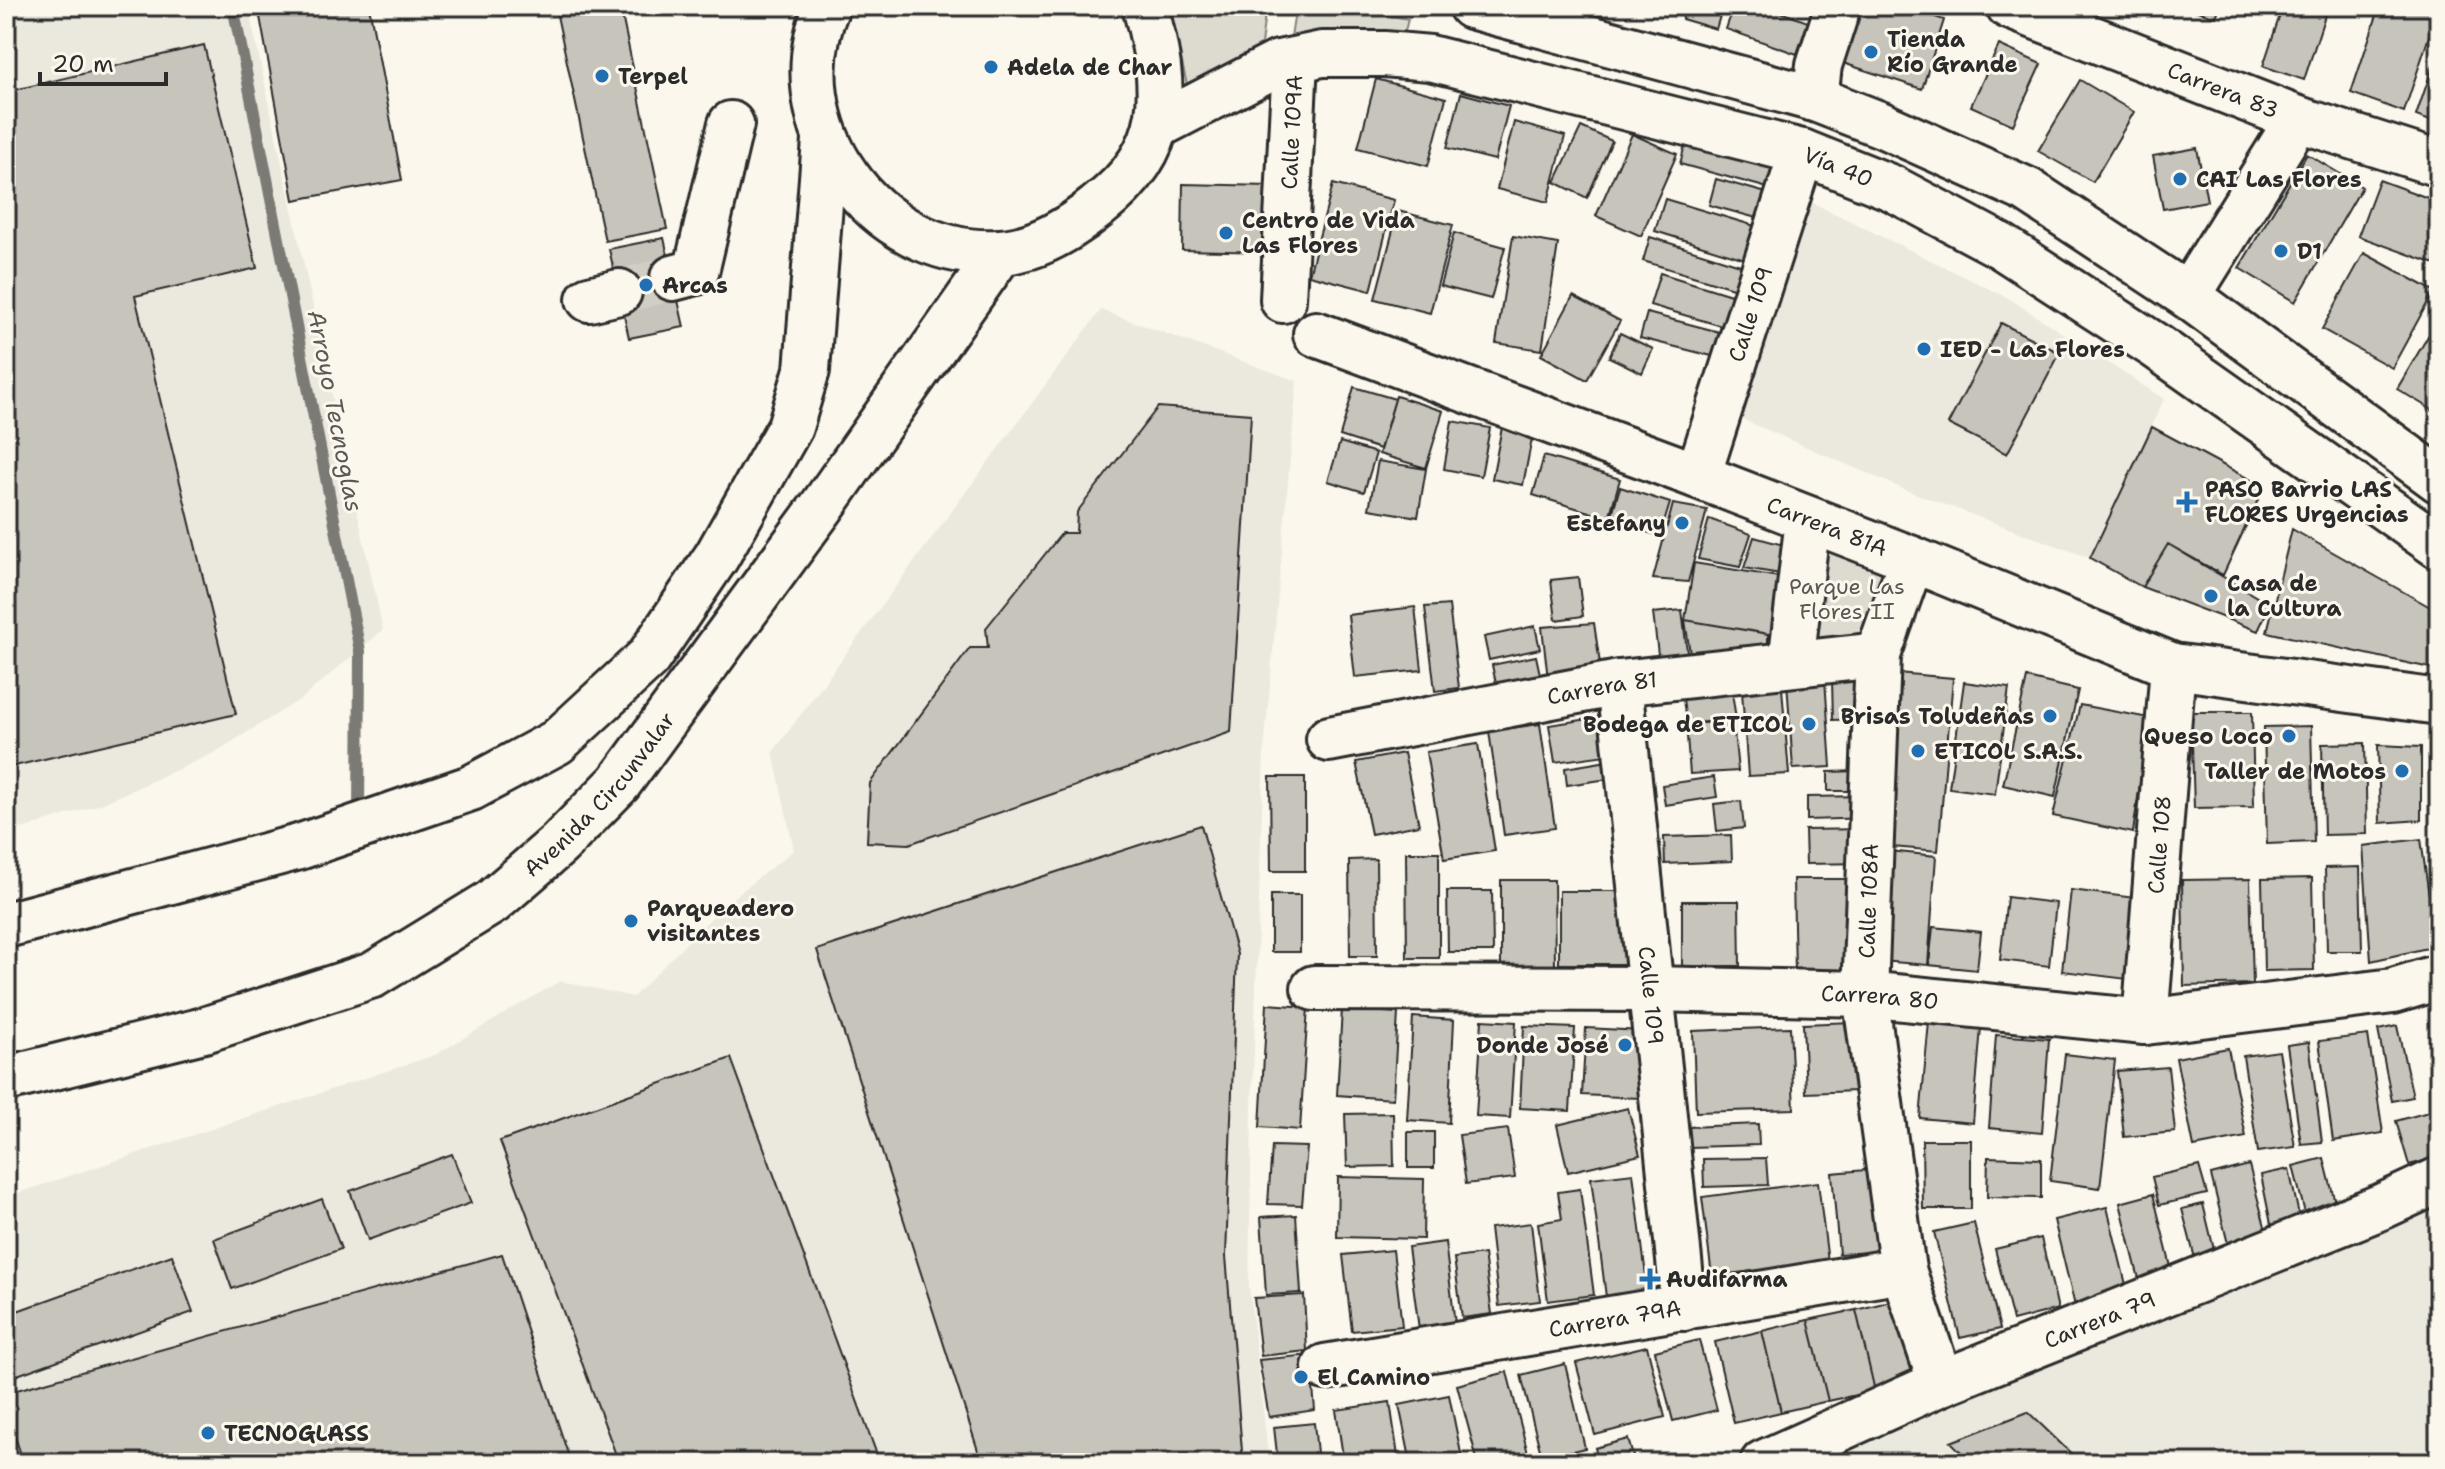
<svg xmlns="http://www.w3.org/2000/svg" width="2445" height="1469" font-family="'Shantell Sans',sans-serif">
<rect width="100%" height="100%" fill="#fbf7ec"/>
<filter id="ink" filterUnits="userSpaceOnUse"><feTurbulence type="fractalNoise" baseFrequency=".0125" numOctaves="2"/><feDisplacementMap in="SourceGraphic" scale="16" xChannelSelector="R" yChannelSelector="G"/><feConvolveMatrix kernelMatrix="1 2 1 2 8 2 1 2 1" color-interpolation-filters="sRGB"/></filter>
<g filter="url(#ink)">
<path fill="#ebe8de" d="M6,6h242l135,624 -82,69 -87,54 -113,51 -95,30z
M1811,202l199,97 154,100 -74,159 -182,-67 -171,-74z
M1101,310l196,71 -33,370 -12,357 -3,179 20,176h-1263v-266l429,-142 125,-74 73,16 92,-93 69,-54 -21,-98z
M2439,1200v263h-629l80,-33z"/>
<path fill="#dddad0" stroke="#84827e" stroke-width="2" d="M1169,6h97l-6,46 -72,37z
M1296,6h49l63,13 -6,24 -113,6z
M1812,544l83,29 -15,70 -79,-6z"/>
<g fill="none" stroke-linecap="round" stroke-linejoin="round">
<path stroke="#7b7a75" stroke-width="12" d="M233,6l127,645 -1,166"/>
</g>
<path fill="#c7c4bc" stroke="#2b2b2b" stroke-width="2" d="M258,6h111l33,174 -108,20z
M555,6h65l47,223 -62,12z
M1686,6h37l-7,23 -34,-10z
M1734,6h30l44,16 -11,32 -71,-25z
M1859,6h45l40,14 -22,69 -82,-27z
M2182,6h38l-4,11z
M2283,6h17l25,9 -21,65 -41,-14z
M2380,6h59l-35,106 -53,-19z
M204,45l53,223 -122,28 101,418 -230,54v-676z
M1999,45l42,19 -28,61 -42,-19z
M2439,48v76l-23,-8z
M1376,79l70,19 -18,68 -70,-18z
M2080,80l54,32 -41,70 -55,-31z
M1461,93l48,13 -14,54 -48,-12z
M1514,122l51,14 -17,66 -51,-13z
M1581,127l31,14 -25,57 -32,-16z
M1632,134l45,20 -36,82 -45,-20z
M1686,141l89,24 -7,23 -88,-24z
M2197,148l10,53 -44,8 -10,-53z
M2307,154l55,33 -67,115 -56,-34z
M1716,179l54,15 -6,26 -55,-15z
M2379,180l60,22 -1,63 -80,-29z
M1183,184l87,2 -1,66 -87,-2z
M1333,184l61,16 -23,91 -62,-16z
M1665,199l90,27 -10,33 -90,-28z
M1398,211l55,14 -23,88 -55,-14z
M1454,233l51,14 -14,52 -51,-13z
M1513,236l45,8 -16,106 -46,-7z
M1650,237l103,32 -7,23 -103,-31z
M664,238l20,89 -55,11 -20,-89z
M2364,253l70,38 -42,77 -70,-39z
M1660,273l74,23 -9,31 -75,-22z
M1573,296l47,25 -33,59 -46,-25z
M1647,313l80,21 -7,24 -80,-20z
M2438,319l1,1v94l-42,-25z
M2001,323l59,30 -53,101 -59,-30z
M1620,333l33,16 -11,24 -33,-16z
M1354,387l41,12 -15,50 -40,-13z
M1396,396l47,15 -17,57 -47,-14z
M1158,407l93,7 -20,318 -322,112 -42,-2 3,-59 100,-135h18l-2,-20 76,-95h14l1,-21z
M1452,421l38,7 -9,48 -37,-7z
M1502,427l31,6 -10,52 -31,-6z
M2152,427l112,60 -41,88 -55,-31 -26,43 -52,-29z
M1340,442l36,11 -12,39 -36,-11z
M1544,456l76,23 -11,39 -76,-23z
M1378,461l48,8 -8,48 -49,-8z
M1620,487l50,16 -10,33 -50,-15z
M1673,504l34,6 -19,72 -35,-3z
M1709,519l42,15 -11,33 -42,-8z
M2292,529l147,83v58l-172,-38z
M1754,537l37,10 -4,28 -43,-7z
M2168,544l102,61 -12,26 -116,-44z
M1694,563l97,16 -10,57 -96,-16z
M1578,577l5,39 -27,4 -5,-40z
M1449,605l10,83 -24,3 -10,-84z
M1415,607l7,63 -67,7 -7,-62z
M1682,610l7,58 -29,3 -7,-58z
M1685,620l83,14v26l-76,7z
M1594,623l7,48 -53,8 -6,-52z
M1535,626l5,23 -51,11 -5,-23z
M1536,656l5,23 -44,9 -5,-23z
M1897,673l56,5 -15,173 -57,-5z
M1860,676l2,43 -29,1 -1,-41z
M2027,678l51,12 -23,107 -52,-12z
M1825,679l6,88 -38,2 -6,-88z
M1964,682l45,6 -14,106 -46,-6z
M1782,688l7,86 -41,2 -6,-85z
M1732,692l4,27 -50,5 -3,-26z
M2080,705l69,13 -16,115 -80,-17z
M2191,712h61l2,95 -60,1z
M1615,715l6,38 -66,9 -6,-37z
M1733,721l5,50 -48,3 -4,-50z
M1540,724l15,104 -51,7 -15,-104z
M2311,726l3,116 -47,2 -3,-117z
M2365,743l2,91 -43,1 -2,-91z
M1478,744l17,107 -51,8 -18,-107z
M2378,745l43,2v73l-41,3z
M1404,753l15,72 -48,9 -15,-72z
M1620,759l2,18 -55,8 -2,-17z
M1859,771v20h-31v-19z
M1270,777h35v94h-34z
M1714,777l3,20 -52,8 -3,-20z
M1870,796l1,22 -64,2v-23z
M1741,801l3,27 -27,3 -3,-27z
M1201,825l36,129 -11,302 17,207h-261l-165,-513z
M1864,829l1,34 -59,1 -1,-34z
M1731,835l1,26 -67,3 -1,-27z
M2421,839l15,107 -65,15 -8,-115z
M1879,850l57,6 -8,109 -58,-5z
M1406,852h33v106h-32z
M1376,859l1,97h-27l-1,-96z
M2360,867l2,84h-35l-2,-83z
M2312,878l2,92 -50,1 -2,-92z
M1793,879h65l-2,94 -61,-1z
M2250,879l3,105 -69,2 -2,-106z
M1501,880h53l1,87h-54z
M2071,890l65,8 -9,81 -65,-8z
M1447,891h45l1,61h-45z
M1559,891h65v73h-65z
M1271,895h29v57h-29z
M2007,897l49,6 -7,63 -49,-6z
M1682,901h57l1,65h-58z
M1933,927l48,5 -4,38 -48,-5z
M1267,1004l41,3 -8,123 -40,-3z
M1342,1009l56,4 -5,86 -56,-4z
M1413,1017l41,3 -5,103 -42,-3z
M1482,1020l34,2 -6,96 -34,-2z
M1853,1022l3,69 -50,2 -3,-69z
M1929,1022l52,5 -8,96 -53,-5z
M1524,1026l51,2 -5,83 -50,-3z
M2397,1026l16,71 -21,4 -14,-71z
M1790,1027l4,82 -98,3 -3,-81z
M1586,1028l56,3 -3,67 -57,-3z
M1996,1035l53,4 -7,94 -53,-5z
M2368,1035l15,98 -50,8 -14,-100z
M2309,1042l13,100 -21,2 -14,-99z
M2228,1048l18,89 -52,10 -18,-89z
M2279,1051l16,96 -37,5 -15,-96z
M2065,1054l50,6 -15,128 -50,-7z
M731,1058l149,405h-261l-119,-322z
M2168,1067l7,65 -51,5 -7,-66z
M1628,1108l12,47 -72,17 -11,-47z
M2439,1109v48l-30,8 -13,-44z
M1393,1113l1,53 -47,1 -2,-53z
M1758,1124l1,21 -70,2 -1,-20z
M1508,1129l7,49 -49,6 -7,-49z
M1408,1132h26v36h-26z
M1922,1140h49v69h-48z
M1272,1146l35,1 -5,58 -34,-1z
M452,1154l19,49 -103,37 -18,-49z
M1988,1157l53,2v39l-54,-1z
M1766,1158l2,27 -64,2 -1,-28z
M2324,1158l15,60 -31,7 -15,-59z
M2249,1165l19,73 -39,10 -18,-73z
M2199,1166l8,28 -48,11 -7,-28z
M1877,1169l7,82 -45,3 -7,-81z
M2289,1169l13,60 -29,5 -12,-59z
M1633,1173l15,119 -42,5 -15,-119z
M1338,1177l86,2 -1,60 -86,-2z
M1818,1182l10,80 -116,14 -10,-79z
M1580,1189l14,106 -46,6 -10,-78 24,-4 -4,-27z
M2153,1194l20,81 -33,8 -20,-80z
M6,1199h3l6,21 -9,3z
M322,1199l19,50 -109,40 -18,-50z
M2203,1204l13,54 -20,4 -14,-53z
M2107,1207l21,86 -53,13 -21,-86z
M1296,1215l5,78 -35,2 -5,-78z
M1531,1223l9,78 -41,5 -9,-78z
M1974,1223l26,106 -40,9 -26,-106z
M2041,1238l17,71 -45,12 -18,-72z
M1445,1242l10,82 -36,5 -11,-82z
M1393,1250l9,76 -50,5 -9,-76z
M502,1254l69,209h-547l-18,-52v-18z
M1484,1254l8,60 -30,4 -8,-60z
M172,1255l21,57 -187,67v-64z
M1304,1295l3,56 -46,5 -7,-58z
M1903,1298l19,81 -47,12 -19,-81z
M1856,1310l19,81 -47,10 -20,-81z
M1808,1320l20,81 -47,11 -19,-81z
M1762,1331l19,81 -47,11 -19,-81z
M1699,1340l18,70 -44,11 -18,-70z
M1647,1346l18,71 -70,18 -19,-72z
M1310,1355l5,55 -46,7 -10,-57z
M1565,1364l20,84 -43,10 -21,-83z
M1507,1372l23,89 -52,2 -21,-78z
M1449,1395l14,68h-52l-12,-58z
M1390,1402l9,61h-55l-8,-53z
M2028,1412l53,51h-109l-21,-21z
M1314,1423l4,40h-40l-4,-36z
M1628,1439l7,24h-36l-4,-15z"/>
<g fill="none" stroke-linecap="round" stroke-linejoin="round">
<path stroke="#d1cec5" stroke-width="44" stroke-dasharray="44 22" stroke-linecap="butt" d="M619,292l54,-14"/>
<defs>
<g id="minor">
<path id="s1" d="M2009,6l289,113 141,45"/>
<path d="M1815,99l4,-34 19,-59"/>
<path d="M673,278l23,-6 35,-148"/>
<path d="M2188,296l110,-177"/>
<path d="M589,299l30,-7"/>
<path id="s2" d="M1283,300l12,-239"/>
<path id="s3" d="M1316,334l382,142 214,83 261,107 266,36"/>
<path id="s4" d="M1698,476l104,-324"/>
<path d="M1912,559l-34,96 -13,339 38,276 38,113"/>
<path d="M1791,663l17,-144"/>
<path id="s5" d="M1619,683l65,625"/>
<path id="s6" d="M1329,739l290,-56 259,-28"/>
<path id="s7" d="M1314,988l338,1 213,5 280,28 248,-31 46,-14"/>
<path id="s8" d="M2145,1022l28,-356"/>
<path id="s9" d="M1325,1367l578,-97"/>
<path id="s10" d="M1763,1463l178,-80 442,-177 56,-26"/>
</g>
<g id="highway">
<path d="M827,6c-50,117 45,254 173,246 35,-2 70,-23 97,-45 75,-58 71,-116 48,-201"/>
<path d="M1471,6l344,93 67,26 145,65 161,106 251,184"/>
<path id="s11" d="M1159,125l120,-62 43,-9h62l46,4 372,94 90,36 109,58 156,101 282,199"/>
<path d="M6,925l293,-78 172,-59 86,-46 91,-84 69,-102 73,-129 17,-57 18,-230"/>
<path id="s12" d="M6,1079l198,-49 169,-55 119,-73 67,-58 60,-61 202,-275 180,-256"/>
</g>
</defs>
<use href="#minor" stroke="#2b2b2b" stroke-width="50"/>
<use href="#highway" stroke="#2b2b2b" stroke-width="50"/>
<use href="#minor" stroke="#fbf7ec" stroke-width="44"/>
<use href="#highway" stroke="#fbf7ec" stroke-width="44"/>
</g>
</g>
<g fill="#1f6fb2" stroke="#fbf7ec" stroke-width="3">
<circle cx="1871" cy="52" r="8"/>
<circle cx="991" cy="67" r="8"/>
<circle cx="602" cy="76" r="8"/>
<circle cx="2180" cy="179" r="8"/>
<circle cx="1226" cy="233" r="8"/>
<circle cx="2281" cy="251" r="8"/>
<circle cx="646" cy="285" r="8"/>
<circle cx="1924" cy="349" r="8"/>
<path d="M2183 490h8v8h8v8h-8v8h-8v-8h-8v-8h8z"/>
<circle cx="1682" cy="523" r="8"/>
<circle cx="2211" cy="596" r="8"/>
<circle cx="2050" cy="716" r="8"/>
<circle cx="1809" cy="724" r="8"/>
<circle cx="2289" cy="736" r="8"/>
<circle cx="1918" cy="751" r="8"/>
<circle cx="2402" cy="771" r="8"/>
<circle cx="631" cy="921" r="8"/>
<circle cx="1625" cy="1045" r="8"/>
<path d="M1646 1267h8v8h8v8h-8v8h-8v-8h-8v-8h8z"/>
<circle cx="1301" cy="1377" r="8"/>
<circle cx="208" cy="1433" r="8"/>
</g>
<g text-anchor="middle" stroke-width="6" stroke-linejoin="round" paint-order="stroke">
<g font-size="22" font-weight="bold" fill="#2b2b2b" stroke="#fbf7ec" text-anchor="start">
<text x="1887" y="47">Tienda<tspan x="1887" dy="25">Río Grande</tspan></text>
<text x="1007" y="75">Adela de Char</text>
<text x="618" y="84">Terpel</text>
<text x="2196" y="187">CAI Las Flores</text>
<text x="1242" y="228">Centro de Vida<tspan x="1242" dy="25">Las Flores</tspan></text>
<text x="2297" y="259">D1</text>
<text x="662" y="293">Arcas</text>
<text x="1940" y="357">IED - Las Flores</text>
<text x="2205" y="497">PASO Barrio LAS<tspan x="2205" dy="25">FLORES Urgencias</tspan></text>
<text x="1666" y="531" text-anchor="end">Estefany</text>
<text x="2227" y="591">Casa de<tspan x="2227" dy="25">la Cultura</tspan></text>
<text x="2034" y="724" text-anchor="end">Brisas Toludeñas</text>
<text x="1793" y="732" text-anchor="end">Bodega de ETICOL</text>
<text x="2273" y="744" text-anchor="end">Queso Loco</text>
<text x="1934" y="759">ETICOL S.A.S.</text>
<text x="2386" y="779" text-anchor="end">Taller de Motos</text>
<text x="647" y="916">Parqueadero<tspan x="647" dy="25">visitantes</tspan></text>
<text x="1609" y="1053" text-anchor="end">Donde José</text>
<text x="1666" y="1287">Audifarma</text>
<text x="1317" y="1385">El Camino</text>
<text x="224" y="1441">TECNOGLASS</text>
</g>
<g font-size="22" fill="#2b2b2b" stroke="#fbf7ec">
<text dy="8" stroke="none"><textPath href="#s1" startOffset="230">Carrera 83</textPath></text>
<text dy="8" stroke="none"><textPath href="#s2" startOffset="168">Calle 109A</textPath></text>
<text dy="8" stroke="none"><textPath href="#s11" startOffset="710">Vía 40</textPath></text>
<text dy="8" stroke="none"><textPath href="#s4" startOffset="170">Calle 109</textPath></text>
<text dy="8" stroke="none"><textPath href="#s3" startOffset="546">Carrera 81A</textPath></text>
<text dy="8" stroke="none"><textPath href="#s6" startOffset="278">Carrera 81</textPath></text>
<text dy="8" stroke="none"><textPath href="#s12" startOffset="674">Avenida Circunvalar</textPath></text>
<text dy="8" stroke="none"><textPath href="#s8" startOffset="178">Calle 108</textPath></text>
<text transform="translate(1868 901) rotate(-88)" y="8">Calle 108A</text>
<text dy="8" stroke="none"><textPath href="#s5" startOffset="314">Calle 109</textPath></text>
<text dy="8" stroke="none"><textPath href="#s7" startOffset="566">Carrera 80</textPath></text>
<text dy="8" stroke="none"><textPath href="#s9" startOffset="294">Carrera 79A</textPath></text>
<text dy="8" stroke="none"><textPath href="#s10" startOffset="366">Carrera 79</textPath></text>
</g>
<g font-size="22" fill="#585754" stroke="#fbf7ec">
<text x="1847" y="594">Parque Las<tspan x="1847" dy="25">Flores II</tspan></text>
</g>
<g font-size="24" font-style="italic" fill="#5a5956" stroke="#fbf7ec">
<text transform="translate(335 411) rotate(79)" y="8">Arroyo Tecnoglas</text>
</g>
</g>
<rect width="2445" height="1469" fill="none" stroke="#fbf7ec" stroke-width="32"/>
<rect x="16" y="16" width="2413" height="1437" fill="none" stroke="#2b2b2b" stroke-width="3" filter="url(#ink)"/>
<path d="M40 72v12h126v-12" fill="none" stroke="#2b2b2b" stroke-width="4"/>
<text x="52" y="72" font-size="24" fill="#2b2b2b" stroke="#fbf7ec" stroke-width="6" paint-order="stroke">20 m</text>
</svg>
